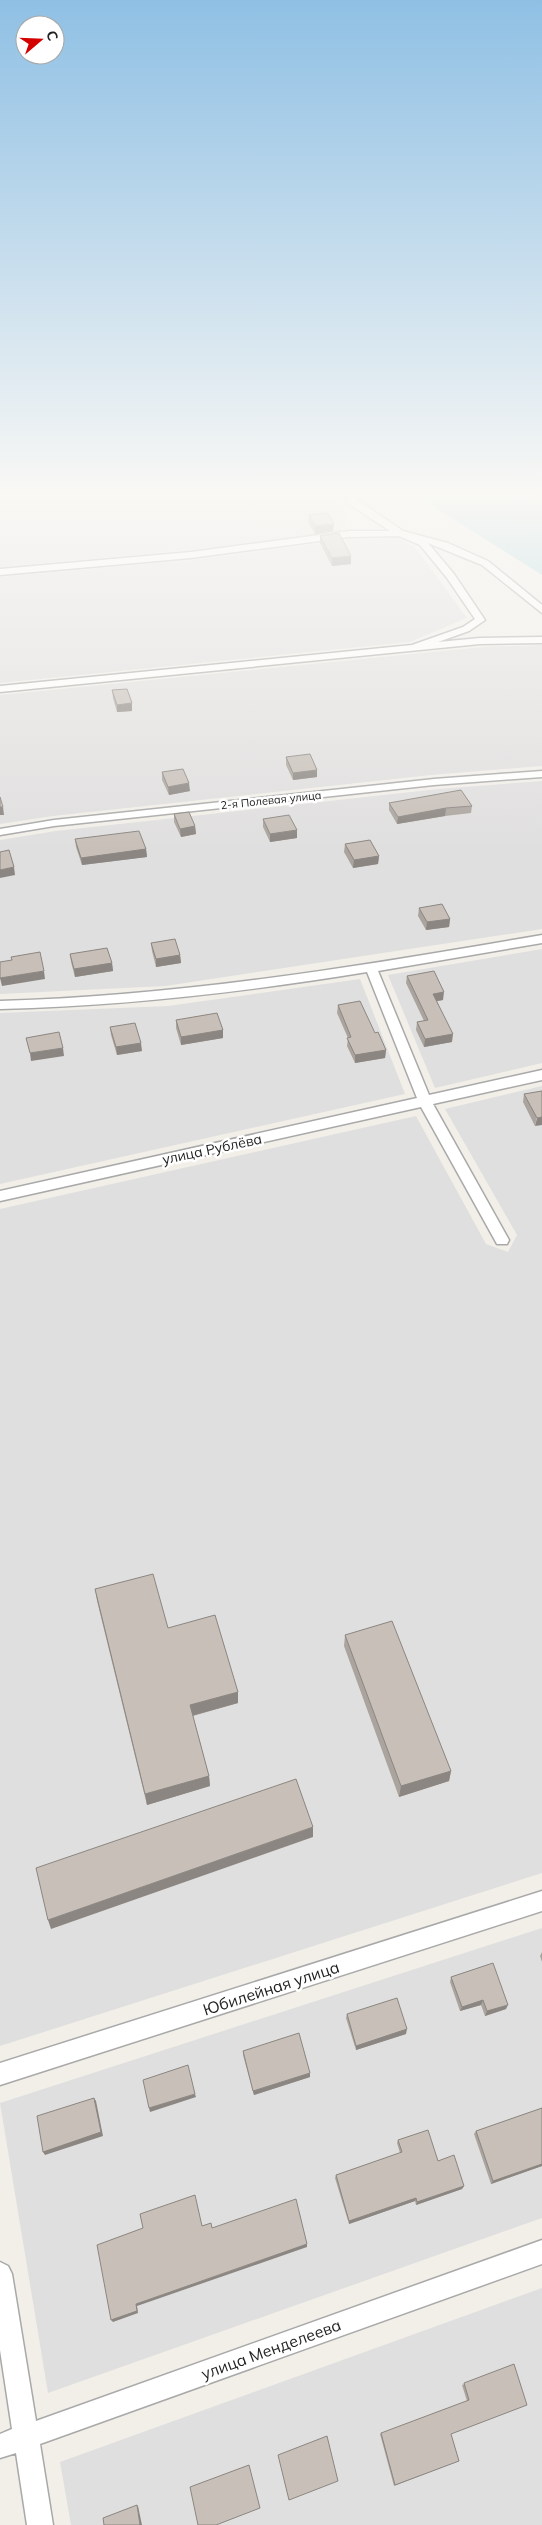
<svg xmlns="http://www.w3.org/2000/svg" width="542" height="2525" font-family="Mulish,sans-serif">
<rect width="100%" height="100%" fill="#f2efe9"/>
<path fill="#e0dfdf" d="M0,497h337l5,6 4,18 -6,10 -151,19 -189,17z
M397,538l17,8 53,72 -57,24 -410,41v-106l193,-17 158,-21z
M542,645v121l-111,9 -378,41 -53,8v-129l483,-48z
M542,781v148l-377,57 -165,8v-154l56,-9 382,-42z
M542,949v114l-107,25 -47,-113z
M360,979l45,115 -405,90v-171l168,-7z
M542,1086v787l-542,173v-837l416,-93 70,128 22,8 9,-17 -72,-126z
M542,1928v290l-494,175 -48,-290z
M542,2288v237h-471l-11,-63z"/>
<path fill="#aad3df" d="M418,497h124v78z"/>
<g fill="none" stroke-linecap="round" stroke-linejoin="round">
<defs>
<path id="street" d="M344,497h9l50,34 45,12 40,18 54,44v8l-60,-48 -54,-22 26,31 31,46 -16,11 -31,11 42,-4 62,-1v6l-62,1 -480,48v-6l412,-41 51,-18 12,-8 -28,-41 -27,-33 -21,-9 -50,1 -158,21 -191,17v-6l191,-17 158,-21h41l-41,-27z
M542,771v6l-108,8 -380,41 -54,9v-6l54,-9 380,-41z
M542,935v8l-164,28 51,124 113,-25v10l-109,24 76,136 -2,4h-10l-76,-137 -421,94v-10l417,-93 -50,-126c-122,20 -244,34 -367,37v-8c183,-5 362,-35 542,-66z
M542,1891v20l-542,174v-22z
M542,2240v24l-502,180 13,81h-26l-11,-72 -16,5v-24l12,-5 -12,-79v-88l8,4 4,8 24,147z"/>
</defs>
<use href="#street" stroke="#a9a9a9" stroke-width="3"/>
<use href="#street" fill="#fff" fill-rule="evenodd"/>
</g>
<path fill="#aba49e" d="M309,515l24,16 -18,3 -7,-12z
M320,536l31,28 -19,2 -12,-23z
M112,690l20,13v8l-15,1 -4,-14z
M286,757l31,20 -24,3 -7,-15z
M162,772l28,19 -21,4 -7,-15z
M389,803l83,3 -1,7 -26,3 -48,8 -8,-14z
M174,814l21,12 1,8 -15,3 -7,-15z
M263,819l34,11v8l-27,4 -7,-15z
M75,839l71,10 1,8 -65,8 -6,-18z
M345,844l34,12 -1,8 -25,4 -9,-16z
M419,908l31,11 -1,8 -23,3 -8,-14z
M151,943l29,12 1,8 -25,4 -4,-16z
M70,954l42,9 1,8 -38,6 -4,-15z
M407,976l36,24 -6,1 15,41 -28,5 -8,-17 1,-8 7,-1 -18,-38z
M338,1005l37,28 11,17 -1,8 -30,5 -8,-17 1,-8 -11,-25z
M176,1020l47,10v8l-42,7 -5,-17z
M110,1027l32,24 -25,4 -6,-20z
M542,1091l-7,35 -12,-24 1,-8z
M95,1589l73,39 70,75 -45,13 16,60 1,10 -63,19 -50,-204z
M345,1635l106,136 -2,10 -50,16 -55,-151z
M542,1952v10l-2,-6z
M451,1977l55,32 -21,7 -4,-11 -21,6 -10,-29z
M347,2014l59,20 -50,16 -10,-32z
M243,2051l67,26 -56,18 -11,-40z
M542,2108v58l-51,18 -17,-50 2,-3z
M398,2140l40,21 26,25 -2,3 -46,16 -1,-4 -66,23 -14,-46 1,-3 64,-22 -3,-10z
M514,2364l-63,70 8,27 -65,25 -14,-52 87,-33 -5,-16z"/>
<path fill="#8b8681" d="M334,524l-1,7 -18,3v-8z
M351,556v8l-19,2v-8z
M132,703v8l-15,1v-7z
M317,770v7l-24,3v-7z
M189,783l1,8 -21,4 -1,-8z
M0,807h3l1,8h-4z
M446,808l-1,8 -48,8 1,-7z
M195,826l1,8 -15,3 -1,-8z
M297,830v8l-27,4v-8z
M146,849l1,8 -65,8 -1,-7z
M379,856l-1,8 -25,4 1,-8z
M14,867l1,8 -15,3v-8z
M450,919l-1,8 -23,3 1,-8z
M180,955l1,8 -25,4v-8z
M112,963l1,8 -38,6 -1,-8z
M44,971l1,8 -43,7 -2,-8z
M444,992l-1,8 -11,2 1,-8z
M223,1030v8l-42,7v-8z
M453,1034l-1,8 -28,5 1,-8z
M141,1043l1,8 -25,4 -1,-8z
M63,1048l1,8 -33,5 -1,-8z
M386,1050l-1,8 -30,5v-8z
M542,1117v8l-7,1 2,-8z
M238,1692v11l-47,13 -1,-11z
M451,1771l-2,10 -50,16 2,-11z
M209,1776l1,10 -63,19 -2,-11z
M313,1827v10l-262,92 -3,-9z
M483,2000l-2,5 -21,6 2,-4z
M508,2005l-2,4 -21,7 2,-5z
M407,2029l-1,5 -50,16v-4z
M310,2073v4l-56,18 -1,-4z
M195,2094l1,3 -46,15 -1,-4z
M94,2098l2,3 7,35 -58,19 -2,-3z
M542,2164v2l-51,18 2,-3z
M464,2186l-2,3 -46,16 1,-3z
M416,2198l-1,3 -66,23v-3z
M307,2244v3l-170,59 1,7 -25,9 -2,-2 25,-16z
M137,2505l1,1 4,19h-2z"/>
<path fill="#c7bfb8" stroke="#8b8681" d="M328,513l6,11 -19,2 -6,-11z
M339,533l12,23 -19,2 -12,-22z
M127,689l5,14 -15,2 -5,-15z
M310,754l7,16 -24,3 -7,-16z
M183,769l6,14 -21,4 -6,-15z
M461,790l11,16 -26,2 -48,9 -9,-14z
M0,797l3,10h-3z
M189,812l6,14 -15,3 -6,-15z
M289,815l8,15 -27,4 -7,-15z
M139,831l7,18 -65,9 -6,-19z
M370,840l9,16 -25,4 -9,-16z
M9,850l5,17 -14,3v-18z
M442,904l8,15 -23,3 -8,-14z
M175,939l5,16 -24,4 -5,-16z
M107,948l5,15 -38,6 -4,-15z
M40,952l4,19 -44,7v-16l12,-2 -1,-3z
M434,971l10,21 -11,2 20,40 -28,5 -8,-17 11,-2 -21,-44z
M360,1001l15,32 3,-1 8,18 -31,5 -8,-17 4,-1 -13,-32z
M217,1013l6,17 -42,7 -5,-17z
M135,1023l6,20 -25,4 -6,-20z
M59,1032l4,16 -33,5 -4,-15z
M542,1091v26l-5,1 -13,-24z
M153,1574l15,54 47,-13 23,77 -48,13 19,71 -64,18 -50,-205z
M392,1621l59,150 -50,15 -56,-151z
M296,1779l17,48 -265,93 -12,-52z
M493,1963l15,42 -21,6 -4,-11 -21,7 -11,-30z
M397,1998l10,31 -51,17 -9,-32z
M299,2033l11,40 -57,18 -10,-40z
M188,2065l7,29 -46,14 -6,-28z
M94,2098l7,34 -58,20 -6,-36z
M542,2108v56l-49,17 -17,-50z
M428,2130l10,31 16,-6 10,31 -47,16 -1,-4 -67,23 -13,-46 66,-23 -4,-12z
M195,2195l7,31 9,-3 1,5 84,-29 11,45 -171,60 1,7 -26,9 -14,-75 46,-17 -3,-14z
M514,2364l13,41 -76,29 8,27 -64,24 -14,-52 88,-33 -5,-17z
M327,2436l11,45 -49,19 -11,-45z
M249,2465l11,43 -44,17h-18l-8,-38z
M137,2505l3,20h-36l-1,-7z"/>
<linearGradient id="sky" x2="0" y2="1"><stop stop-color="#8fc0e4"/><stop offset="0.58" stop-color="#f9f8f5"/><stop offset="1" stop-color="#f9f8f5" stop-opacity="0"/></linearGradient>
<rect width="542" height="851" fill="url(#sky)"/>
<g text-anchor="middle" stroke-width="5" stroke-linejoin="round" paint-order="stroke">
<g font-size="11" fill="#222" stroke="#fff">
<text transform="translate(271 800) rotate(-6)" y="4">2-я Полевая улица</text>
</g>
<g font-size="14" fill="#222" stroke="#fff">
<text transform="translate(212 1149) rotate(-12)" y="5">улица Рублёва</text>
</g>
<g font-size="16" fill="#222" stroke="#fff">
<text transform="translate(271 1988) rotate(-18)" y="6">Юбилейная улица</text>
<text transform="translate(271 2349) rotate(-20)" y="6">улица Менделеева</text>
</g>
</g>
<g transform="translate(40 40) rotate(71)"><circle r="24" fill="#ffffff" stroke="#a7a7a7"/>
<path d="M0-4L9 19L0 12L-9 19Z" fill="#d40000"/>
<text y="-8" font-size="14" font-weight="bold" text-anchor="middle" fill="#222222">С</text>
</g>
</svg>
